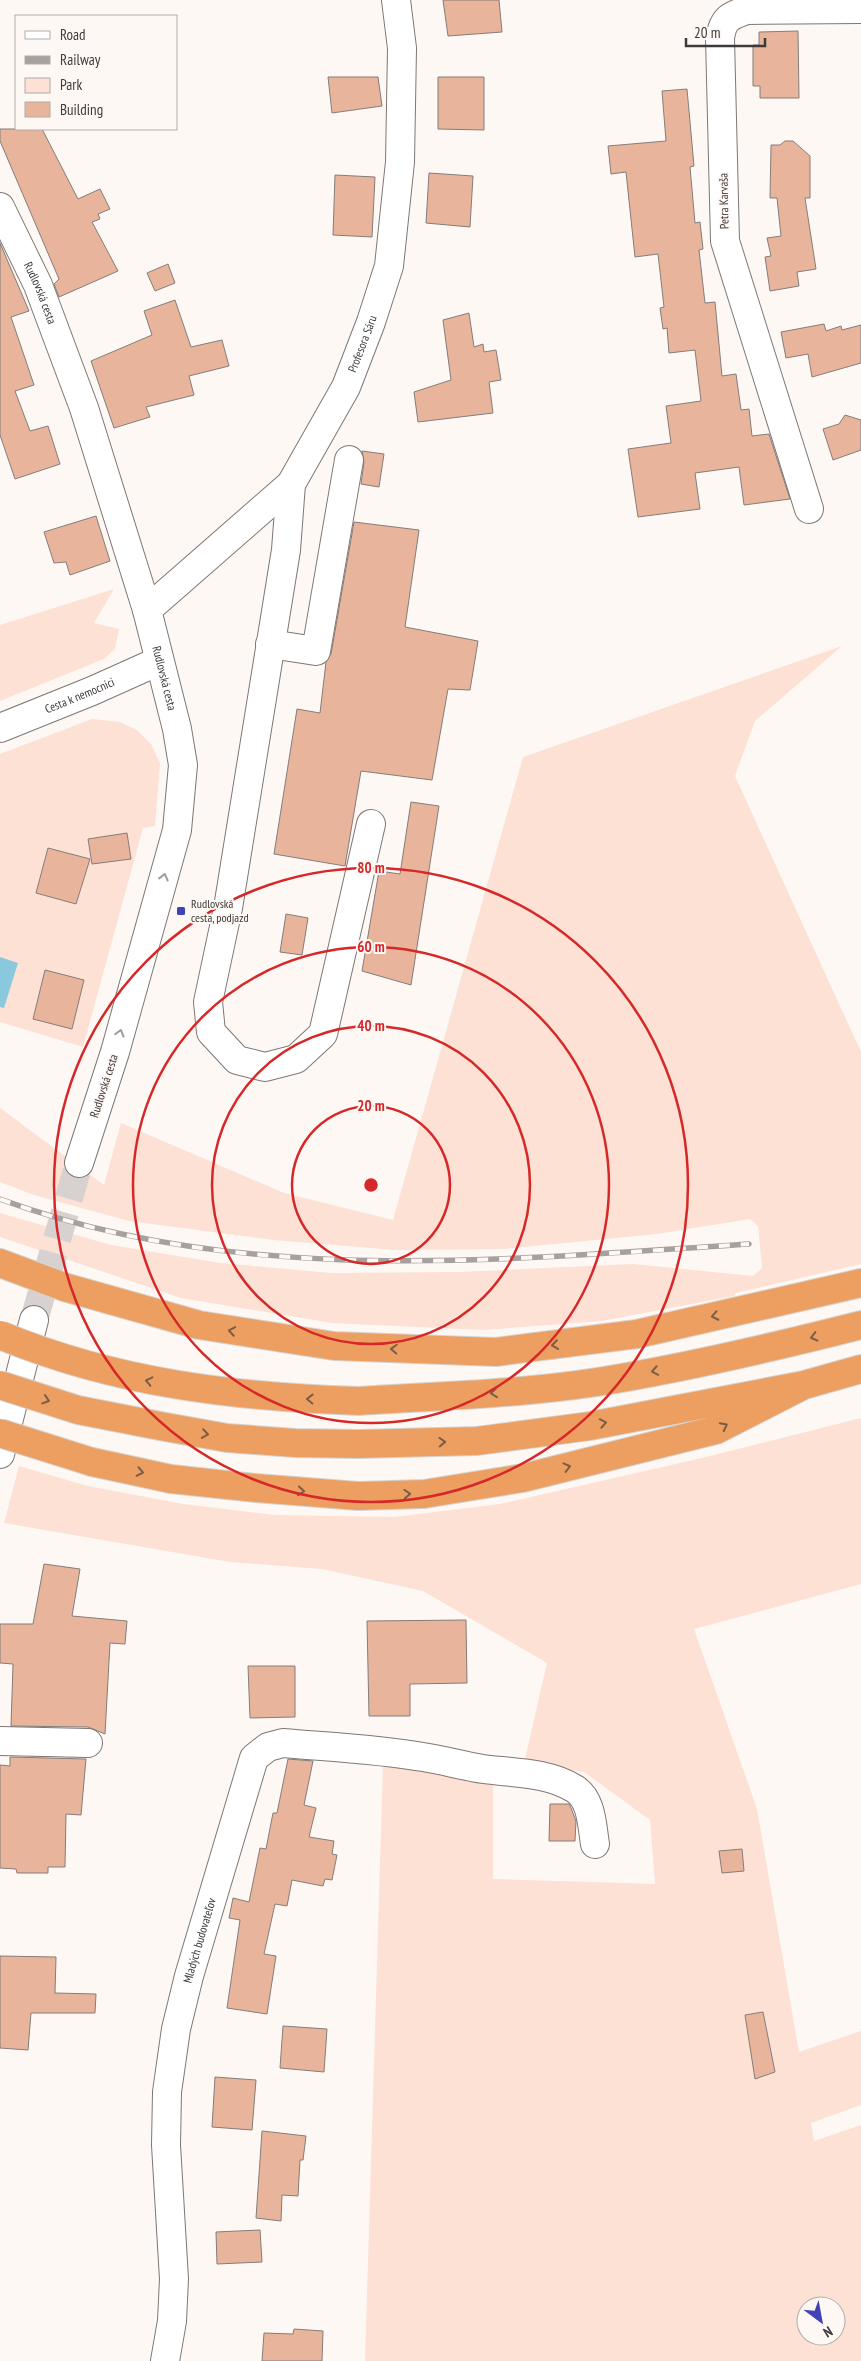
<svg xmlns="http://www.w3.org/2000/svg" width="861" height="2361" font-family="'PT Sans Narrow',sans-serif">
<rect width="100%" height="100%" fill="#fef8f5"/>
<path fill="#fce1d4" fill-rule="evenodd" d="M114,589l-20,34 25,6 -4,20 -11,10 -104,42v-76z
M842,646l-87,75 -20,55 126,276v212l-125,29 -2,3 -132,25 -119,9 -151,-7 -151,-25 -181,-61v-24l111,32 109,18 111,10 128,-1 174,-8 120,12 9,-8 -4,-42 -8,-7 -93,15 -154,15 -108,1 -121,-10 -145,-19 -95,-26 -34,-13v-74l104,77 17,-62 163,70 109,27 130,-463z
M92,719l28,3 17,8 14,14 9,19 -5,63 -12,2 -60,219 -83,-25v-268z
M861,1418v166l-167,45 63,180 42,243 62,-21v74l-50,18 3,18 47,-16v236h-496l18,-597 110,12v103l162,5 -5,-64 -66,-48 -60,-9 23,-100 -124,-72 -101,-22 -92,-7 -226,-39 15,-57 69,20 95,18 92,11 119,2 106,-13 202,-46zM806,2306h30v30h-30z"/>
<path fill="#8ac8dd" d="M0,957l18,6 -14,45 -4,-1z"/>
<path fill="#e9b49c" stroke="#847d7a" d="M443,0h56l3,32 -54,4z
M798,31l1,67h-39v-12h-7v-41h6v-13z
M328,77h50l4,29 -50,7z
M438,77h46v53l-46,-1z
M687,89l7,77 -4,1 5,56 5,-1 3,27 -4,1 6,53 10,-1 7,74 14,-2 5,36 8,-1 3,27 17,-2 21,65 -46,6 -5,-38 -44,6 5,36 -62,8 -10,-68 43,-6 -5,-37 35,-5 -6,-51 -26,3 -2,-25 -4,1 -3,-21 4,-1 -6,-53 -23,3 -9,-85 -15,2 -3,-28 58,-5 -4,-50z
M0,129h42l36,70 22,-10 10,20 -12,5 2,5 -8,3 26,49 -59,26 -5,-13 5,-5 -59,-138z
M785,141h8l17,15v42h-5l11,71 -19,3 2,14 -29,5 -5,-34 6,-1 -4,-18 14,-2 -4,-38h-7l1,-53h9z
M429,173l44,3 -3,51 -44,-4z
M335,175l40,2 -3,60 -39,-2z
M0,243l29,68 -18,6 23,68 -19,6 15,40 18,-5 12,38 -45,15 -15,-44z
M168,264l7,19 -20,8 -8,-18z
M175,300l16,47 31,-7 7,26 -40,10 5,19 -48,12 4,10 -36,11 -23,-67 61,-26 -8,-24z
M469,313l5,34 9,-3 1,8 12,-2 5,30 -12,2 4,31 -75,9 -4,-30 37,-12 -8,-60z
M824,324l2,7 15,-5 1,4 19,-5v38l-49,14 -4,-23 -22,4 -5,-26z
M845,415l16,5v30l-28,10 -10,-31 16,-5z
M362,451l22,3 -5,33 -18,-3 3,-22z
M96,516l14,45 -40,14 -4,-13 -12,1 -10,-31z
M354,522l65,8 -14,97 73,14 -8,49 -22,-1 -16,91 -71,-9 -16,95 -71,-12 23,-145 23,4 6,-51 5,-8z
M411,802l28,4 -28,179 -49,-14 17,-100 21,3z
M127,833l4,26 -39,5 -4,-25z
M48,848l42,11 -14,45 -40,-11z
M286,914l22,4 -6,37 -22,-3z
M45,970l39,10 -12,49 -39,-10z
M44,1564l36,5 -8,47 55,5 -2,23 -15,-1 -5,91 -17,-7 -77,-1 2,-62 -13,-1v-39h33z
M466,1620l1,63 -57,1v32h-41l-2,-95z
M248,1666h47v51l-45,1z
M10,1757l76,2 -5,56 -15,-1 -1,53h-17v6h-31l-1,-4 -16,-1v-103l10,1z
M288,1759l25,2 -9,44 12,3 -7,29 25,4 -2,13 5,1 -5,25 -7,-1 -2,7 -31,-6 -5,26 -12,-2 -11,50 12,2 -9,58 -40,-6 13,-88 -11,-2 4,-20 16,4 11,-54 6,1 7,-36h4z
M550,1804h19l2,4 5,13 -1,20h-26z
M742,1849l2,22 -22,2 -3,-22z
M0,1956l56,1 -1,36 41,1 -1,19h-64l-3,37 -28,-2z
M763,2012l12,60 -20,7 -10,-64z
M283,2026l44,3 -3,43 -44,-4z
M215,2077l41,3 -4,50 -40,-3z
M262,2131l44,5 -3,24h-3l-2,36 -16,-1 -1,26 -25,-3z
M260,2230l2,32 -45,2 -1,-32z
M294,2329l29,2 -1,30h-60l2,-28 29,1z"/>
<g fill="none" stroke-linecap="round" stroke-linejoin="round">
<path stroke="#d7d2cf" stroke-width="28" stroke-dasharray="28 14" stroke-linecap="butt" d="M34,1320l45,-157"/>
<defs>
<g id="minor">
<path id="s1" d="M0,207l38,78 46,123 63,202 30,119 6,36 -6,65 -62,222 -36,111"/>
<path d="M291,484l-5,66 -58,358 -20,94 3,30 26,28 28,7 31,-8 27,-25 48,-210"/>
<path d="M809,509l-84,-268 -5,-203c3,-19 9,-22 27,-28l114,-1"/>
<path id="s2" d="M147,610l144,-126 55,-97 25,-65 18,-56 11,-104 2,-114 -6,-48"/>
<path d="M270,644l46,7 33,-191"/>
<path id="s3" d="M0,728l92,-37 67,-30"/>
<path d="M0,1454l34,-134"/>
<path d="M0,1741l88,2"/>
<path id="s4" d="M165,2361l7,-40 2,-42 -8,-134 1,-53 9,-63 13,-53 65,-218 14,-11 15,-4c47,4 94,6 140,14 20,3 40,9 60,12 30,4 65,3 92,20 17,11 17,37 20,55"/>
</g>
<path id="highway" d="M0,1263l64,24 135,38 135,21 162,6 141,-18 224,-51
M359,1401c79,-5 160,-7 238,-19 89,-14 177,-35 264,-57
M358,1444l119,-3 113,-15 214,-41 57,-16
M92,1462l79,17 85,9 102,8 66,-2 99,-16 193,-48 88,-45"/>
</defs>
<use href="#minor" stroke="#7e7774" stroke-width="30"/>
<use href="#highway" stroke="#d4d4d3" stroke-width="30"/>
<use href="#minor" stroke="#fff" stroke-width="28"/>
<use href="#highway" stroke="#ed9f61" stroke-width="28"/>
<defs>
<path id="rail" d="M0,1199c239,88 501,61 749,45"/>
</defs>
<use href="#rail" stroke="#a6a19f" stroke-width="5.5"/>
<use href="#rail" stroke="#fef8f5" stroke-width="4" stroke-dasharray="11" stroke-linecap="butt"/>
<defs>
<path id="highway-bridge" d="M0,1335c116,48 234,62 359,66
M0,1385l78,25 82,16 67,12 68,5 63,1
M0,1433l92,29"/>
</defs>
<use href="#highway-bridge" stroke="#d4d4d3" stroke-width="30" stroke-linecap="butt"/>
<use href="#highway-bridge" stroke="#ed9f61" stroke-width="28"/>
</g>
<defs><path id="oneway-chevron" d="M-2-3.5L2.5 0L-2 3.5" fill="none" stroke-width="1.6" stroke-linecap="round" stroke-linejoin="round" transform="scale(1.25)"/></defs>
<g stroke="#9e9c9c">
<use href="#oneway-chevron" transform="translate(164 877) rotate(-76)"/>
<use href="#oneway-chevron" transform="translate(120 1033) rotate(-74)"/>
</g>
<g stroke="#7b5d47">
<use href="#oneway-chevron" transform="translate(715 1316) rotate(168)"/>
<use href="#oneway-chevron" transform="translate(232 1331) rotate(-170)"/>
<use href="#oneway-chevron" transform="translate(814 1337) rotate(166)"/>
<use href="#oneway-chevron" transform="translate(555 1345) rotate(172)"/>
<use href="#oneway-chevron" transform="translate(394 1349) rotate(-177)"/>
<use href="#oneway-chevron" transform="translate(655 1371) rotate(169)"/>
<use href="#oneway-chevron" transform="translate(149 1381) rotate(-167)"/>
<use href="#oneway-chevron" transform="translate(494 1393) rotate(174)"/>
<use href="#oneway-chevron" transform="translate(310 1399) rotate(-179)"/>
<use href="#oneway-chevron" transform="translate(46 1400) rotate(18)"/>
<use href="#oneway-chevron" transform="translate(603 1423) rotate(-11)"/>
<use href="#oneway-chevron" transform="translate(724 1426) rotate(-27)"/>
<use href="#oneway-chevron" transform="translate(205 1434) rotate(9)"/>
<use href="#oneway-chevron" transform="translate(442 1442) rotate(-2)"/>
<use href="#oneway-chevron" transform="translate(567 1467) rotate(-14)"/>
<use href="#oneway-chevron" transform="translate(140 1472) rotate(12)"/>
<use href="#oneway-chevron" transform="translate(301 1491) rotate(5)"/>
<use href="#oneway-chevron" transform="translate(407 1494) rotate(-2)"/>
</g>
<g fill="none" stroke="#d62828" stroke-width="2.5">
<circle cx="371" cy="1185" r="79"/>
<circle cx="371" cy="1185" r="159"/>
<circle cx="371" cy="1185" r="238"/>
<circle cx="371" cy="1185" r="317"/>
</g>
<rect fill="#4341b6" stroke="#fef8f5" stroke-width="2" x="176" y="906" width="10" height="10" rx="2.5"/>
<g text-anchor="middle" stroke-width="4" stroke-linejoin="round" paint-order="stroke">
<g font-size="12" fill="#3d3a39" stroke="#fef8f5">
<text transform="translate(724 201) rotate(-91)" y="4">Petra Karvaša</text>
<text dy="4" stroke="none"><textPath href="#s1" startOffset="95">Rudlovská cesta</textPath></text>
<text dy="4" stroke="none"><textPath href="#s2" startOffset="349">Profesora Sáru</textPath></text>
<text dy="4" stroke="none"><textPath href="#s1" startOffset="500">Rudlovská cesta</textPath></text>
<text dy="4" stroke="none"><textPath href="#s3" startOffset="86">Cesta k nemocnici</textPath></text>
<text transform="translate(104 1086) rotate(-72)" y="4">Rudlovská cesta</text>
<text dy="4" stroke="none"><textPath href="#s4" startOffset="425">Mladých budovateľov</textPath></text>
</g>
<g font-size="12" fill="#3d3a39" stroke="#fef8f5" text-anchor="start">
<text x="191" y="908">Rudlovská<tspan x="191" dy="14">cesta, podjazd</tspan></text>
</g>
</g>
<circle cx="371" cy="1185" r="8" fill="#d62828" stroke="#fef8f5" stroke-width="2.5"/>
<g font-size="15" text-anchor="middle" font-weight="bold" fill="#d62828" stroke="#fef8f5" stroke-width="4" stroke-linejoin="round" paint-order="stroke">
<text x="371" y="873">80 m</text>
<text x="371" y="952">60 m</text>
<text x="371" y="1031">40 m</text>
<text x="371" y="1111">20 m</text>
</g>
<rect x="15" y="15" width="162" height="115" fill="#fef8f5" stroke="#b1acaa"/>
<rect x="25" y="31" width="25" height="8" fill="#ffffff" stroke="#b1acaa"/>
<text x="60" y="40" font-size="15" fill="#3d3a39">Road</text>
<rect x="25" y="56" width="25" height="8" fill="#a6a19f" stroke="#b1acaa"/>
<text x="60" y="65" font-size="15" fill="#3d3a39">Railway</text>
<rect x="25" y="78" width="25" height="15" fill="#fce1d4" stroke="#b1acaa"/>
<text x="60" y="90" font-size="15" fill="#3d3a39">Park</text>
<rect x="25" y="102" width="25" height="15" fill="#e9b49c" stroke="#b1acaa"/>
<text x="60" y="115" font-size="15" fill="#3d3a39">Building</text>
<g transform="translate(821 2321) rotate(148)"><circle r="24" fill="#fef8f5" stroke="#b1acaa"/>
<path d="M0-4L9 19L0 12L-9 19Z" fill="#4341b6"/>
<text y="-8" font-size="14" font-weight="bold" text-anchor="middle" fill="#3d3a39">N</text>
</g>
<path d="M686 38v8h79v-8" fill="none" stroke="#3d3a39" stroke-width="2.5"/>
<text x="694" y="38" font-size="15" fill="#3d3a39" stroke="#fef8f5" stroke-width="4" paint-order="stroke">20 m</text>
</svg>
